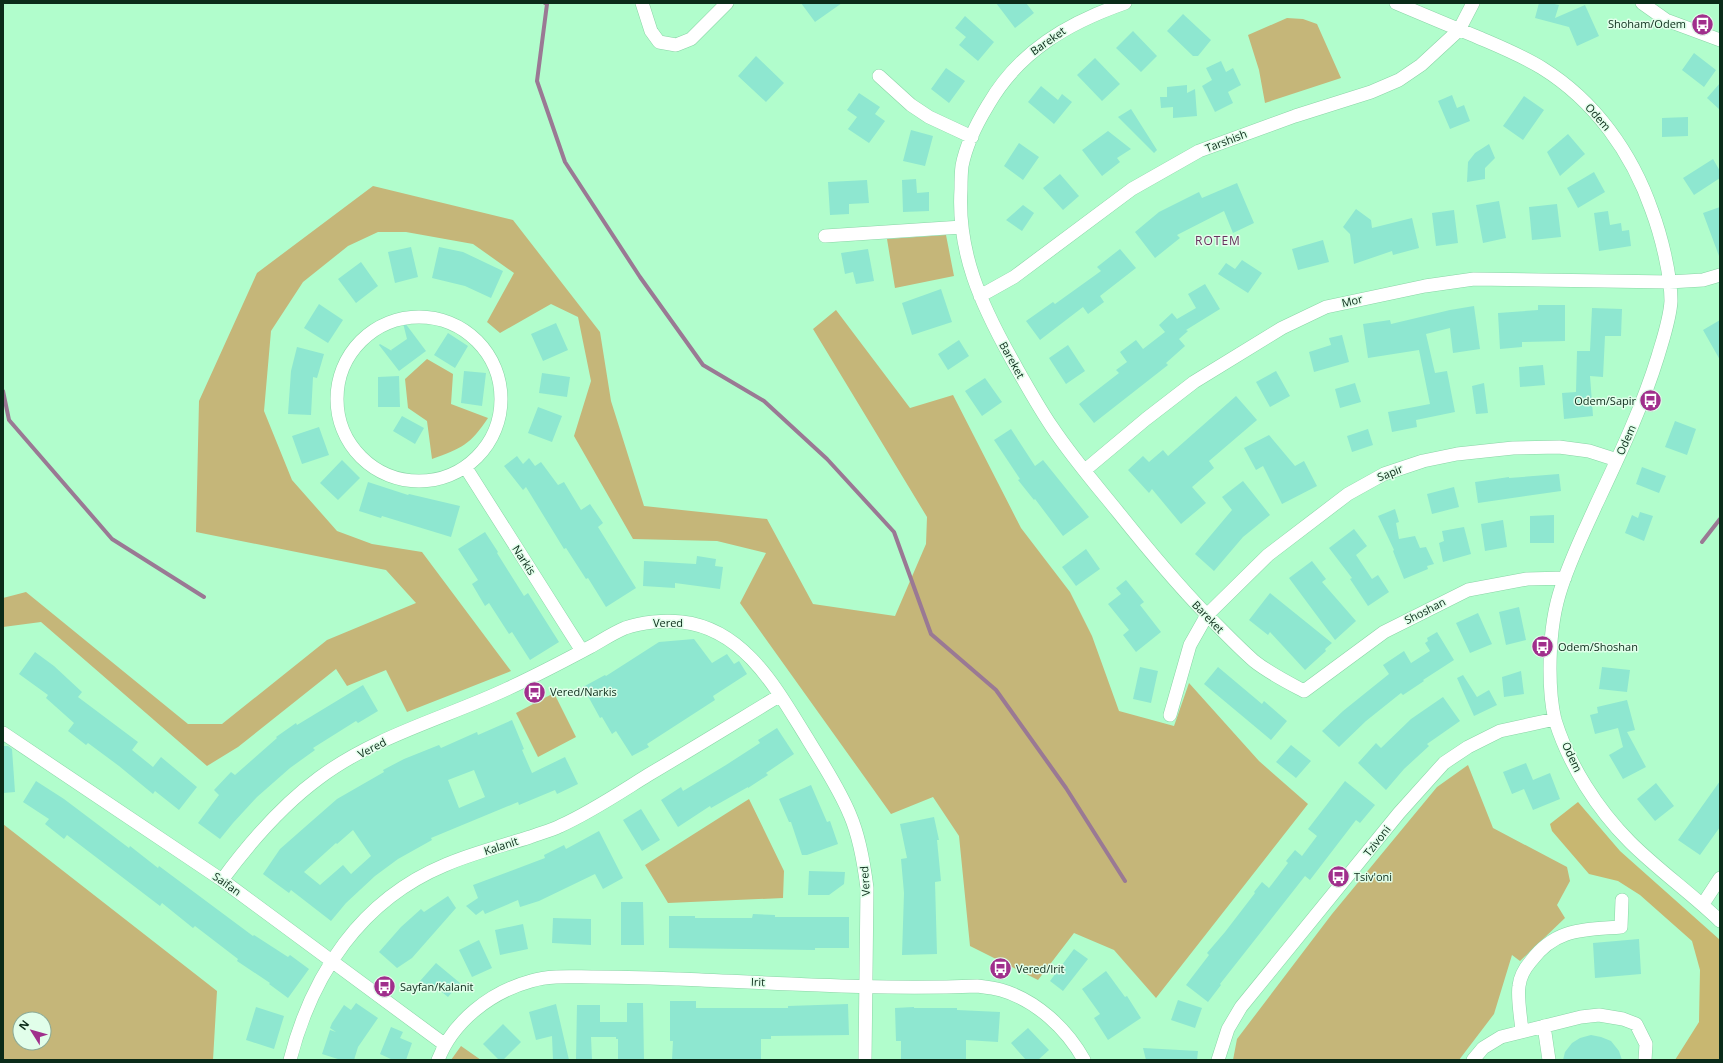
<svg xmlns="http://www.w3.org/2000/svg" width="1723" height="1063" font-family="'Open Sans',sans-serif">
<rect width="100%" height="100%" fill="#b1fdcc"/>
<path fill="#c5b679" fill-rule="evenodd" d="M1287,18l16,1 14,5 24,54 -76,25 -6,-33 -11,-35z
M373,186l140,34 87,112 11,69 33,105 123,13 46,85 82,12 31,-72 1,-27 -114,-188 23,-19 74,98 43,-13 68,133 49,64 22,44 27,75 55,15 15,-43 70,78 49,43 -152,194 -42,-48 -40,-17 -36,47 -68,-34 -11,-110 -26,-39 -42,17 -151,-211 26,-50 -49,-12 -84,-2 -59,-103 17,-55 -13,-64 -27,-13 -51,29 -13,-11 27,-49 -41,-29 -67,-12h-28l-30,14 -45,36 -32,49 -7,80 28,69 45,51 35,13 50,8 89,119 -104,41 -21,-42 -39,16 -11,-17 -98,78 -31,19 -166,-144 -38,5v-29l23,-6 162,132h34l105,-84 89,-37 -30,-33 -190,-38 3,-131 58,-128z
M946,235l8,41 -59,12 -8,-49z
M427,359l26,15 -2,30 37,14c-18,27 -26,30 -56,41l-5,-38 -19,-13 -3,-29z
M554,693l22,44 -38,20 -22,-44z
M1468,765l25,63 74,39 3,14 -13,24 8,13 -45,43 -8,-6 -18,59 -35,46h-226l4,-21 95,-125 105,-127z
M749,799l35,72 -1,27 -115,5 -23,-38z
M3,824l214,167 -4,69h-210zM20,1019h24v24h-24z
M461,1046l20,14h-30z"/>
<path fill="#c8b771" d="M1578,802l42,49 100,89v120h-45l24,-38 1,-52 -8,-29 -52,-46 -22,-14 -29,-7 -37,-43 -2,-7z"/>
<g fill="none" stroke-linecap="round" stroke-linejoin="round">
<path stroke="#9a7994" stroke-width="4" d="M545,3l2,1 -10,77 28,81 75,115 63,88 61,36 63,58 67,73 37,102 65,56 70,98 59,93
M3,391l6,29 103,119 92,58
M1702,542l18,-23"/>
</g>
<path fill="#8ee7d0" fill-rule="evenodd" d="M801,3h41l-27,19z
M996,3h30l8,10 -19,15z
M1539,3h11l9,2 -4,13 30,-13 14,31 -22,10 -8,-19 -34,-9z
M1183,14l28,26 -13,16h-5l-26,-25z
M965,16l29,26 -16,19 -19,-16 7,-8 -11,-9z
M1133,31l24,25 -16,16 -25,-24z
M1694,53l22,17 -12,17 -22,-17z
M756,56l28,27 -18,19 -28,-26z
M1095,58l25,26 -18,17 -25,-26z
M1221,61l5,11 7,-4 8,17 -13,7 5,11 -18,9 -13,-26 10,-6 -6,-12z
M946,68l19,13 -16,22 -18,-14z
M1720,83v27l-13,-12z
M1187,85v8l8,-4 2,27 -24,2v-11l-12,1 -1,-11h7v-10z
M1041,86l17,14 4,-6 10,8 -18,22 -26,-22z
M859,93l21,14 -5,7 10,7 -16,22 -21,-14 9,-12 -10,-7z
M1452,95l5,13 7,-3 6,16 -20,8 -12,-28z
M1524,96l20,14 -21,30 -20,-14z
M1131,109l26,41 -3,3 -36,-36z
M1688,117v19l-26,1v-19z
M911,130l22,6 -8,30 -22,-5z
M1108,131l23,18 -14,9 3,4 -18,14 -20,-26z
M1568,134l17,20 -25,22 -13,-24z
M1019,143l20,14 -16,23 -19,-14z
M1489,144l6,14 -10,10v11l-18,3 1,-20 7,-9z
M1713,159l7,12v7l-26,17 -11,-17z
M1594,172l11,20 -27,16 -11,-20z
M1060,174l19,22 -16,14 -20,-22z
M916,179l1,14 12,-1v19l-26,1 -1,-32z
M867,180l2,23 -20,1v10l-19,1 -2,-33z
M1237,183l17,40 -21,10 -9,-22 -47,24 3,3 -25,20 -20,-26 24,-20 40,-20 3,6z
M1499,201l7,37 -23,5 -7,-38z
M1557,204l4,33 -29,3 -3,-33z
M1023,205l11,8 -12,18 -16,-11z
M1720,207v49h-1l-16,-43z
M1356,209l15,11 1,8 40,-10 7,30 -26,7 -1,-4 -38,13 -4,-30 -7,-7z
M1454,210l4,33 -22,3 -4,-33z
M1608,211l2,14 11,-2 1,8 7,-1 2,16 -32,5 -5,-38z
M1323,240l6,22 -31,8 -6,-21z
M411,247l7,30 -23,6 -7,-31z
M439,247l24,5 40,19 -12,27 -26,-12 -33,-8z
M868,249l6,32 -18,3 -3,-12 -8,2 -4,-21z
M1120,249l16,19 -36,28 4,6 -16,12 -5,-7 -43,33 -14,-19 27,-19 2,2 46,-33 -4,-4z
M1242,260l20,13 -14,20 -30,-19 8,-11 9,6z
M361,262l17,24 -22,17 -18,-24z
M1205,284l15,25 -34,21 2,1 -9,8 6,7 -19,17 2,2 -74,58 -15,-19 40,-31 -3,-3 11,-8 -7,-10 16,-12 7,9 22,-17 -6,-7 13,-12 5,6 19,-11 -8,-14z
M941,289l11,33 -40,13 -10,-32z
M319,304l24,16 -15,23 -24,-15z
M1538,305h27v36l-43,1v5l-22,2 -2,-36 40,-3z
M1474,306l6,43 -27,4 -3,-25 -24,6 9,39 12,-2 8,41 -39,8 1,7 -25,5 -4,-20 42,-8 -11,-54 -51,8 -5,-34 27,-4 1,4 59,-14z
M1592,308l30,1 -1,27h-16l-2,41 -13,-1 3,40 -29,3 -2,-26 14,-1 1,-41h13z
M402,319l24,32 -27,20 -20,-26 1,-1 12,7 -1,-1 16,-11z
M1720,320v40l-17,-30z
M556,323l12,27 -25,11 -12,-27z
M448,333l20,13 -13,22 -21,-13z
M1342,335l7,27 -35,10 -5,-20 22,-7 -2,-7z
M959,340l10,16 -21,14 -10,-16z
M1068,345l17,26 -19,13 -17,-26z
M297,347l27,7 -7,24 -4,-1 -2,38 -23,-1 3,-43z
M1543,365l2,20 -25,2 -1,-20z
M464,371l22,2 -4,33 -21,-3z
M1276,371l14,25 -20,11 -14,-25z
M542,373l28,4 -3,20 -28,-4z
M399,376l1,31h-22v-30z
M985,378l17,24 -20,14 -17,-25z
M1355,383l6,19 -21,6 -5,-19z
M1484,383l4,30 -12,1 -4,-28z
M1236,396l21,24 -48,41 5,7 -22,19 14,16 -25,21 -29,-35 -3,4 -21,-23 15,-14 6,6 14,-12 5,6z
M538,407l24,9 -10,26 -24,-9z
M402,416l22,12 -9,16 -22,-13z
M1675,421l21,8 -9,26 -22,-8z
M319,427l10,28 -27,9 -10,-28z
M1011,429l24,37 8,-6 46,57 -26,19 -28,-37 -1,1 -16,-20 2,-1 -26,-39z
M1368,429l5,16 -21,7 -5,-16z
M1269,435l26,31 9,-5 13,25 -35,18 -19,-38 -7,4 -12,-22z
M517,456l6,8 6,-6 6,8 6,-4 17,23 6,-3 17,28 9,-6 13,19 -5,4 38,61 -30,19 -18,-29 -2,1 -20,-31 -2,1 -38,-62 -3,3 -19,-24z
M342,460l18,18 -22,22 -18,-17z
M1642,467l24,9 -7,17 -23,-9z
M1559,474l2,17 -83,12 -3,-21 34,-5v1z
M1243,481l27,34 -27,22 -29,34 -19,-17 37,-44 -10,-13z
M368,482l40,13 1,-1 51,12 -9,31 -69,-21 -1,2 -22,-7z
M1454,487l5,20 -27,7 -5,-20z
M1395,509l4,13 -3,1 3,16 16,-3 5,12 6,-1 8,17 -7,2 1,3 -24,10 -11,-28 1,-1 -16,-34z
M1640,512l13,4 -9,25 -19,-8 7,-18 6,3z
M1554,515v28h-24v-27z
M1503,520l4,27 -22,4 -4,-27z
M1464,527l7,27 -28,8 -4,-19 5,-2 -2,-10z
M1354,529l13,17 -11,9 16,24 6,-4 11,17 -21,14 -18,-27 2,-1 -23,-30z
M485,532l13,20 -1,1 27,43 4,-3 31,49 -29,18 -18,-28 -3,2 -20,-31 -4,3 -13,-22 6,-4 -20,-31z
M1086,549l14,20 -24,17 -14,-19z
M697,556l19,3 -1,7 8,1 -3,22 -45,-6v5l-32,-2 1,-25 52,3z
M1312,561l14,18 -4,3 34,39 -21,19 -46,-62z
M1126,580l18,22 -4,3 21,27 -25,20 -13,-17 6,-5 -21,-26 13,-10 -5,-6z
M1270,593l62,50 -7,6 1,2 -21,19 -35,-38 -2,3 -19,-15z
M1519,607l7,33 -20,5 -7,-33z
M1478,613l14,31 -22,9 -14,-30z
M1437,632l17,28 -31,20 1,1 -21,14 -2,-2 -35,28 -27,26 -17,-16 21,-20 46,-37 -6,-9 21,-14 7,12 19,-12 -5,-8 3,-2 -1,-3z
M694,639l18,24 15,-9 7,10 5,-3 8,13 -34,22 2,4 -68,44 2,3 -17,9 -16,-25 -4,3 -10,-17 -2,1 -17,-31 22,-12 1,1 53,-34z
M35,652l19,14 28,26 -4,5 60,45 -6,8 21,17 8,-10 36,30 -18,23 -24,-19 -2,3 -34,-28 -31,-23 -2,2 -18,-14 6,-8 -28,-25 2,-3 -29,-21z
M1140,667l18,4 -7,32 -18,-4z
M1218,667l44,37 2,-3 23,20 -16,19 -67,-56z
M1602,667l28,3 -3,22 -28,-3z
M1521,671l3,23 -20,3 -2,-20z
M1463,675l14,22 12,-7 8,15 -23,11 -17,-38z
M363,685l15,26 -20,12 -2,-2 -43,27 2,2 -25,18 -33,29 -24,26 -13,16 -22,-16 21,-28 -5,-5 17,-18 4,3 42,-37 -1,-1 20,-14 1,2z
M1443,697l17,24 -33,23 2,2 -25,23 -18,21 -28,-27 18,-20 5,5 30,-29z
M1627,700l8,30 -8,2 19,35 -23,12 -14,-24 14,-8 -5,-19 -23,6 -5,-19 8,-2 -1,-6z
M512,720l12,29 -2,1 10,23 33,-16 13,27 -21,10 -2,-4 -36,15 -1,-3 -87,36 1,2 -34,19 -23,17 -29,27 -15,18 -40,-31 -2,3 -26,-19 17,-25 25,-22 32,-28 47,-27 -1,-2 21,-11 35,-14 2,3 36,-16 1,3zM474,770l11,27 -26,11 -11,-28zM353,830l18,26 -20,18 -8,-9 -23,20 -16,-13 32,-29 1,1z
M777,728l17,26 -28,19 2,2 -20,13v-1l-37,21 -1,-2 -32,21 -17,-27 20,-13 2,4 43,-26 34,-22 -2,-3z
M1291,745l20,16 -15,17 -20,-16z
M3,746h5l4,3 3,43 -12,1z
M1526,763l7,17 17,-7 10,26 -27,11 -9,-21 -12,5 -9,-22z
M36,781l28,18 65,49 1,-2 28,22 1,-2 94,70 1,-1 34,22 2,-2 19,14 -21,29 -19,-14 1,-1 -33,-22 1,-2 -43,-33 -2,2 -31,-25 -2,3 -93,-71 -3,4 -19,-15 4,-5 -26,-17z
M1345,781l30,24 -15,18 -4,-3 -46,60 -5,-4 -85,108 1,1 -13,17 -22,-17 23,-30 -2,-2 18,-21 30,-39 -1,-1 8,-10 7,6 19,-25 -2,-2 9,-11 7,6 15,-20 -9,-7z
M1720,781v46l-20,28 -22,-15z
M1656,783l18,23 -19,15 -18,-22z
M811,785l16,37 3,-1 8,23 -31,11h-5l-11,-33h-2l-10,-23z
M641,809l19,31 -18,11 -19,-31z
M934,817l5,23h-2l4,41 -6,1 2,72 -35,1 2,-62 -3,-34 6,-1 -7,-34z
M599,831l24,47 -20,11 -8,-15 -56,27 -19,6 -2,-7 -33,14 -2,-4 -7,5 -10,-9 12,-8 -5,-13 72,-27 -1,-3 20,-10 2,4z
M809,871l36,1 -1,12 -15,11h-21z
M448,896l8,12 -44,50 -15,10 -18,-16 22,-25 20,-18 3,3z
M621,902h22l1,43h-23z
M753,914l22,1v2h74v31h-34v2l-146,-2v-32h26v2h57z
M553,918l38,1v26l-39,-2z
M523,924l5,25 -28,6 -5,-25z
M1639,939l2,35 -46,4 -2,-35z
M479,940l13,28 -20,9 -13,-27z
M1074,949l14,10 -25,32 -13,-10z
M436,963l24,20 -12,14 -16,-13 -4,4 -8,-7z
M1106,971l19,26 2,-1 14,22 -33,22 -14,-22 6,-4 -18,-25z
M1178,1000l24,8 -7,20 -24,-8z
M670,1001h26v7h92v-2l60,-2 1,31 -78,1v3h-10v21h-89l1,-19h-3z
M356,1003l22,15 -20,29 -4,13h-13l-19,-6 8,-24 6,2 -6,-4 2,-5 12,-18 7,5z
M627,1003h16l1,57h-26v-21h-2v-2h-25l1,23h-16l1,-55h23v17h27z
M556,1004l13,56h-16l-1,-24 -16,4 -7,-28z
M256,1007l28,9 -10,33 -28,-9z
M914,1007v1h43v2l43,2 -2,30 -32,-2v20h-65v-19h-5l-1,-33z
M503,1024l18,18 -18,18h-4l-16,-16z
M391,1027l12,5 -3,6 12,5 -6,17h-13l-13,-6z
M1028,1028l21,22 -11,10h-12l-15,-17z
M1591,1035l10,2 10,4 8,10 3,9h-59l2,-8 7,-9 8,-5z
M1143,1048l55,3 -1,9h-51z"/>
<g fill="none" stroke-linecap="round" stroke-linejoin="round">
<defs>
<path id="street" d="M642,3l9,28 8,11 17,3 15,-6 36,-36
M1125,3c-57,20 -106,48 -137,102 -11,18 -22,40 -26,61 -1,8 -1,16 -1,23 -4,63 20,115 50,169 13,23 26,47 41,69 20,30 44,58 66,85 28,35 57,70 88,102 16,16 31,32 48,47 15,12 33,21 50,30l80,-59 84,-42 59,-11 38,-1
M1396,3c26,11 52,22 79,33 23,10 46,19 67,32 53,33 90,85 110,143 9,24 19,64 19,90 -1,18 -8,38 -13,55 -16,52 -39,100 -62,149 -13,29 -28,59 -37,90 -7,24 -9,49 -9,74 0,17 1,35 5,51 14,45 42,89 75,122 28,28 61,51 90,79
M1642,3l24,17 54,20
M879,76l32,29 18,12 43,20
M825,236l137,-9
M980,296l34,-19 118,-88 67,-38 96,-35 76,-24 28,-12 22,-15 38,-35 14,-27
M337 399a82 82 0 1 1 164 0a82 82 0 1 1-164 0Z
M466,468l116,183
M1085,470l61,-51 48,-37 88,-54 44,-21 99,-21 49,-7 195,3 34,-2 17,-5
M1170,715l20,-70 17,-30 61,-60 80,-61 36,-20 39,-13 34,-7 56,-6 46,-1 30,4 28,9
M3,733l219,147 222,164
M222,880c28,-38 59,-74 97,-102 56,-42 126,-60 188,-89 28,-13 55,-27 83,-42 11,-6 23,-14 35,-19 17,-6 39,-8 57,-6 63,7 95,68 125,116 15,25 32,50 43,77 10,23 14,49 17,73l-2,172
M1703,904l17,-26
M1544,1026l5,34
M1522,1031c-1,-12 -5,-34 -3,-45 1,-10 6,-18 12,-25 25,-33 52,-31 90,-34l1,-27
M290,1060c22,-86 71,-160 155,-195 27,-12 57,-19 85,-28 10,-4 20,-6 30,-11 31,-14 59,-33 88,-51 44,-26 88,-53 131,-79
M438,1060c15,-39 53,-68 93,-79 20,-6 42,-4 63,-4 28,0 56,1 85,2 99,4 199,11 298,7 8,1 17,2 24,4 35,10 66,39 83,70
M1218,1060l10,-31 13,-22 158,-194 45,-50 24,-16 32,-16 55,-12
M1473,1060l10,-12 18,-11 80,-20 18,-2 24,4 13,5 10,20 -1,16"/>
</defs>
<use href="#street" stroke="#8ad4a6" stroke-width="14"/>
<use href="#street" stroke="#fff" stroke-width="13"/>
</g>
<defs>
<symbol id="bus-disc" viewBox="-11 -11 22 22"><circle r="9.5" fill="#a02f8c" stroke="#e1feea"/><path d="M-5-6H5V4H4V6H2V4H-2V6H-4V4H-5ZM-3.5-4V0h7V-4ZM-3.5 1.2v1.5H-2V1.2ZM2 1.2v1.5H3.5V1.2Z" fill="#fff"/></symbol>
</defs>
<g fill-rule="evenodd">
<use href="#bus-disc" x="1690" y="12" width="25" height="25"/>
<use href="#bus-disc" x="1638" y="388" width="25" height="25"/>
<use href="#bus-disc" x="1530" y="634" width="25" height="25"/>
<use href="#bus-disc" x="522" y="680" width="25" height="25"/>
<use href="#bus-disc" x="1326" y="864" width="25" height="25"/>
<use href="#bus-disc" x="988" y="956" width="25" height="25"/>
<use href="#bus-disc" x="372" y="974" width="25" height="25"/>
</g>
<g text-anchor="middle" stroke-width="3" stroke-linejoin="round" paint-order="stroke">
<g font-size="11" fill="#0b2b19" stroke="#e1feea" text-anchor="start">
<text x="1686" y="28" text-anchor="end">Shoham/Odem</text>
<text x="1636" y="405" text-anchor="end">Odem/Sapir</text>
<text x="1558" y="651">Odem/Shoshan</text>
<text x="550" y="696">Vered/Narkis</text>
<text x="1354" y="881">Tsiv'oni</text>
<text x="1016" y="973">Vered/Irit</text>
<text x="400" y="991">Sayfan/Kalanit</text>
</g>
<g font-size="11" fill="#0b2b19" stroke="#e1feea">
<text transform="translate(1048 41) rotate(-35)" y="4">Bareket</text>
<text transform="translate(1598 117) rotate(49)" y="4">Odem</text>
<text transform="translate(1226 141) rotate(-21)" y="4">Tarshish</text>
<text transform="translate(1352 301) rotate(-13)" y="4">Mor</text>
<text transform="translate(1012 360) rotate(61)" y="4">Bareket</text>
<text transform="translate(1626 440) rotate(-66)" y="4">Odem</text>
<text transform="translate(1390 473) rotate(-22)" y="4">Sapir</text>
<text transform="translate(524 560) rotate(57)" y="4">Narkis</text>
<text transform="translate(1425 611) rotate(-27)" y="4">Shoshan</text>
<text transform="translate(1208 617) rotate(46)" y="4">Bareket</text>
<text x="668" y="627">Vered</text>
<text transform="translate(372 748) rotate(-27)" y="4">Vered</text>
<text transform="translate(1572 757) rotate(65)" y="4">Odem</text>
<text transform="translate(1377 841) rotate(-52)" y="4">Tzivoni</text>
<text transform="translate(501 846) rotate(-18)" y="4">Kalanit</text>
<text transform="translate(865 881) rotate(-94)" y="4">Vered</text>
<text transform="translate(227 884) rotate(35)" y="4">Saifan</text>
<text transform="translate(758 982) rotate(2)" y="4">Irit</text>
</g>
<g font-size="12" letter-spacing="1" fill="#69315d" stroke="#e1feea">
<text x="1218" y="245">ROTEM</text>
</g>
</g>
<rect width="1723" height="1063" fill="none" stroke="#0b2b19" stroke-width="8"/>
<g transform="translate(32 1031) rotate(307)"><circle r="19" fill="#e1feea" stroke="#8baa96"/>
<path d="M0-3L7 15L0 10L-7 15Z" fill="#a02f8c"/>
<text y="-6" font-size="11" font-weight="bold" text-anchor="middle" fill="#0b2b19">N</text>
</g>
</svg>
